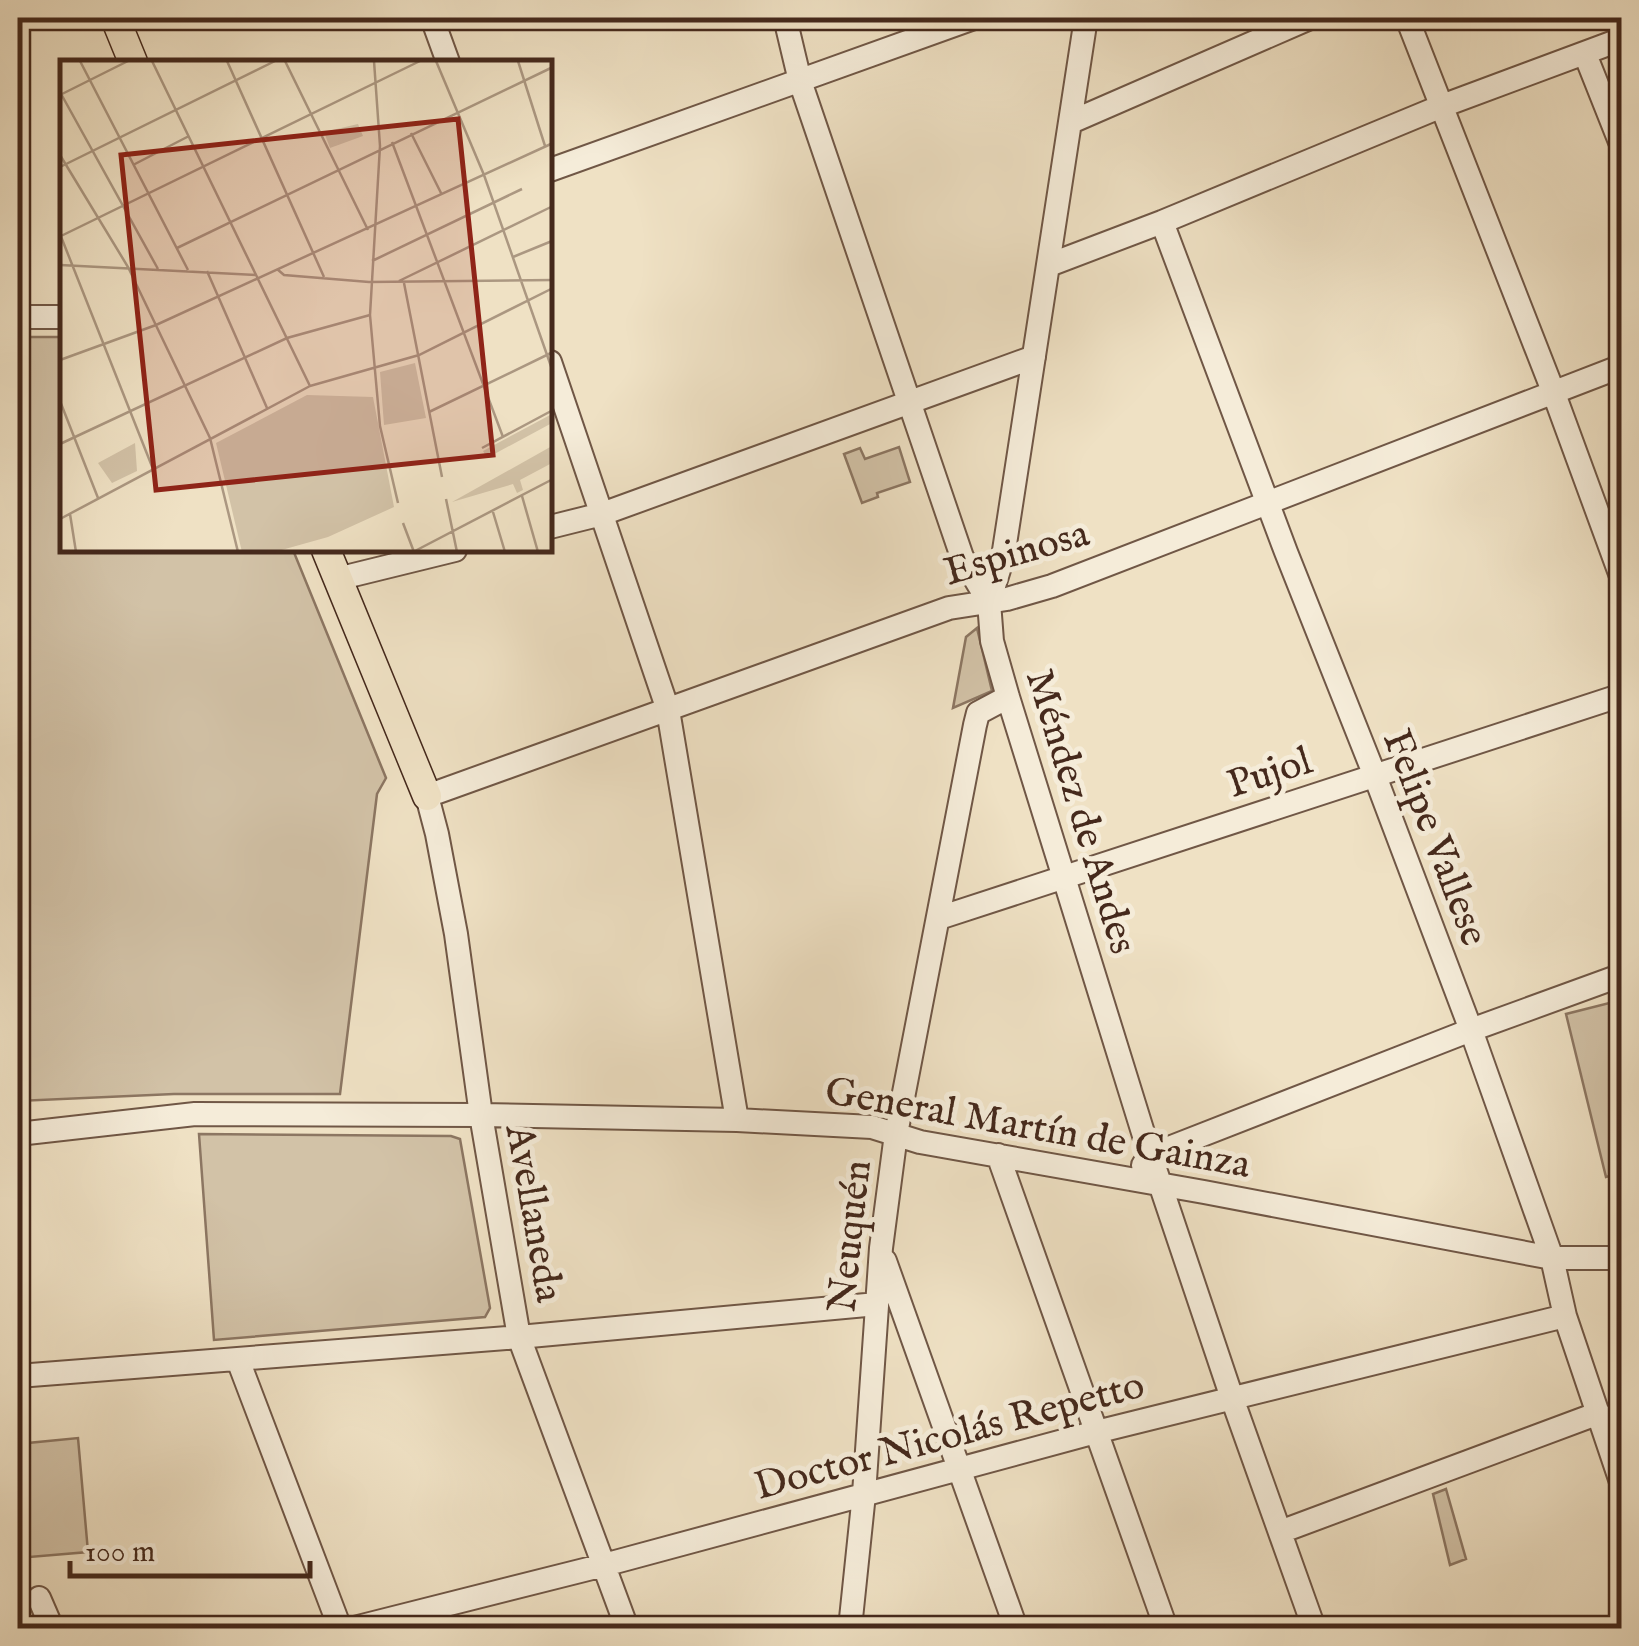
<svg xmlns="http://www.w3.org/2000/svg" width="1639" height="1646" font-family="'IM FELL English',serif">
<rect width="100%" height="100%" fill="#efe1c4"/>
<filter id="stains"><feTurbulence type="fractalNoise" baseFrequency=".002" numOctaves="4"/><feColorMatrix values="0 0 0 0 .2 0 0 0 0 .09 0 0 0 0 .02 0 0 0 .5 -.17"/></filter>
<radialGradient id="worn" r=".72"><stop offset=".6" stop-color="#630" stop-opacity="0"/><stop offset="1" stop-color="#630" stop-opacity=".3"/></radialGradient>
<path fill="#d2c2a7" stroke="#8c7662" stroke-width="2.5" d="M18,337h44v213h231l93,228 -9,16 -37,300h-166l-156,7z
M899,447l11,35 -33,11 1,4 -16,6 -18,-49 16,-6 5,11z
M977,628l15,63 -39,17 13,-71z
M1621,1000v173l-15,4 -40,-163z
M199,1134l252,2 9,3 30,169 -5,9 -271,23z
M78,1438l10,114 -70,6v-114z
M1446,1489l20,70 -16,6 -17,-71z"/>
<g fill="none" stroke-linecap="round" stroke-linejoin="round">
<defs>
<path id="minor" d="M432,18l16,44
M785,18l15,63 162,476 27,45 3,39 16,56 137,442 87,259 82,230
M1407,18l146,373 69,188
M1585,54l37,93
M1071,122l239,-104
M550,170l424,-152
M1162,222l124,330 89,224 96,254 81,228 13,58 57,169
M1049,265l113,-43 280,-116 180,-67
M18,317h44
M550,362l118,348 69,410
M550,527l52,-13 432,-157
M337,579l118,-29
M989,602l14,-45 83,-539
M939,918l683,-223
M18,1134l177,-20 286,1 256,5 135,7 48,15 284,50 348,66h70
M998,1155l168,473
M1143,1165l8,-10 320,-125 151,-55
M885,1261l131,367
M238,1360l102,268
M18,1376l501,-39 358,-33
M1280,1532l319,-119
M39,1598l13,30
M354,1628l250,-63 492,-133 469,-116
M627,1628l-108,-291 -38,-222 -25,-181 -19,-100 -10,-38 522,-188 58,-9 45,-13 570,-220
M850,1628l14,-134 17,-246 15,-114 79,-409 3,-12 30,-16"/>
<path id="major" d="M115,18l18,44
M326,550l101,246"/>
</defs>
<use href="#minor" stroke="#705746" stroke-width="26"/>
<use href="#major" stroke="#45291c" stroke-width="31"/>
<use href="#minor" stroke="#f5ecd9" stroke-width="22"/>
<use href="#major" stroke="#efe1c4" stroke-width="28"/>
</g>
<g text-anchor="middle" stroke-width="10" stroke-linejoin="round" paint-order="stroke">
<g font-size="40" fill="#45291c" stroke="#f5ecd9">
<text transform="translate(1016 551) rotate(-16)" y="14">Espinosa</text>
<text transform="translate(1269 771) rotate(-18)" y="14">Pujol</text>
<text transform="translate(1083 811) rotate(73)" y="14">Méndez de Andes</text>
<text transform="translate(1437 837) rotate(69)" y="14">Felipe Vallese</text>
<text transform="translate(1038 1126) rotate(10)" y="14">General Martín de Gainza</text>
<text transform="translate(536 1213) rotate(80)" y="14">Avellaneda</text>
<text transform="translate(848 1236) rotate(-84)" y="14">Neuquén</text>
<text transform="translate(949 1434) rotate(-15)" y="14">Doctor Nicolás Repetto</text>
</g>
</g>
<g transform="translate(60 60)">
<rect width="492" height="492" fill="#efe1c4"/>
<path d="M298,64l5,12 -33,12 -6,-16zM355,303l11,55 -42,7 -4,-53zM247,335l66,2 21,110 -66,30 -50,14 -36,1 -26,-109zM492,354v9l-65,35 -4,-7zM75,383l2,28 -25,12 -14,-20zM492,386v17l-32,17 3,10 -6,3 -4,-9 -61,18z" fill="#d2c2a7"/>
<path fill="none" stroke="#ab9781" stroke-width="2.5" d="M20,1l108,209M92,1l158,325 109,-31 134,-67M167,1l97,216M225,1l83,169M314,1l6,85 -10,169 10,111 18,77M376,1l48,114 69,197M458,1l27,85M0,32l98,177M0,35l68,-34M351,73l31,62M332,82l111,295M0,95l68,112 82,171 28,114M73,105l56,-29M0,107l215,-106M0,174l93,235M1,176l359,-175M117,188l376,-181M453,197l39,-16M312,201l150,-72M0,205l197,10M217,209l7,6 85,7 184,-2M147,211l60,137M339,221l154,-75M344,223l38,194M0,300l96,-35 397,-182M0,341l38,97M369,352l124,-60M0,384l227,-106 83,-23M422,388l71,-38M462,436l16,56M386,439l11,53M433,452l12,40M10,454l6,38M0,459l250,-133M343,463l11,29M353,492l140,-73"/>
<path fill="#8f2418" fill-opacity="0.15" stroke="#8f2418" stroke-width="5" d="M398,59l35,336 -337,35 -35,-335z"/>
<rect width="492" height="492" fill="none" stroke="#45291c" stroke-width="5"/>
</g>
<rect width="1639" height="1646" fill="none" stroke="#efe1c4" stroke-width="60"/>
<rect x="20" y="20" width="1599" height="1606" fill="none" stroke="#45291c" stroke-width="5"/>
<rect x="30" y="30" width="1579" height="1586" fill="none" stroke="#45291c" stroke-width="2.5"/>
<path d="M70 1561v15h240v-15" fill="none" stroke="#45291c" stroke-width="5"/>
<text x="85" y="1561" font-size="30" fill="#45291c" stroke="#f5ecd9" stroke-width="8" paint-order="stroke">100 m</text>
<rect width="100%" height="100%" filter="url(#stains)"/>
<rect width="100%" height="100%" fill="url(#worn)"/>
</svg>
